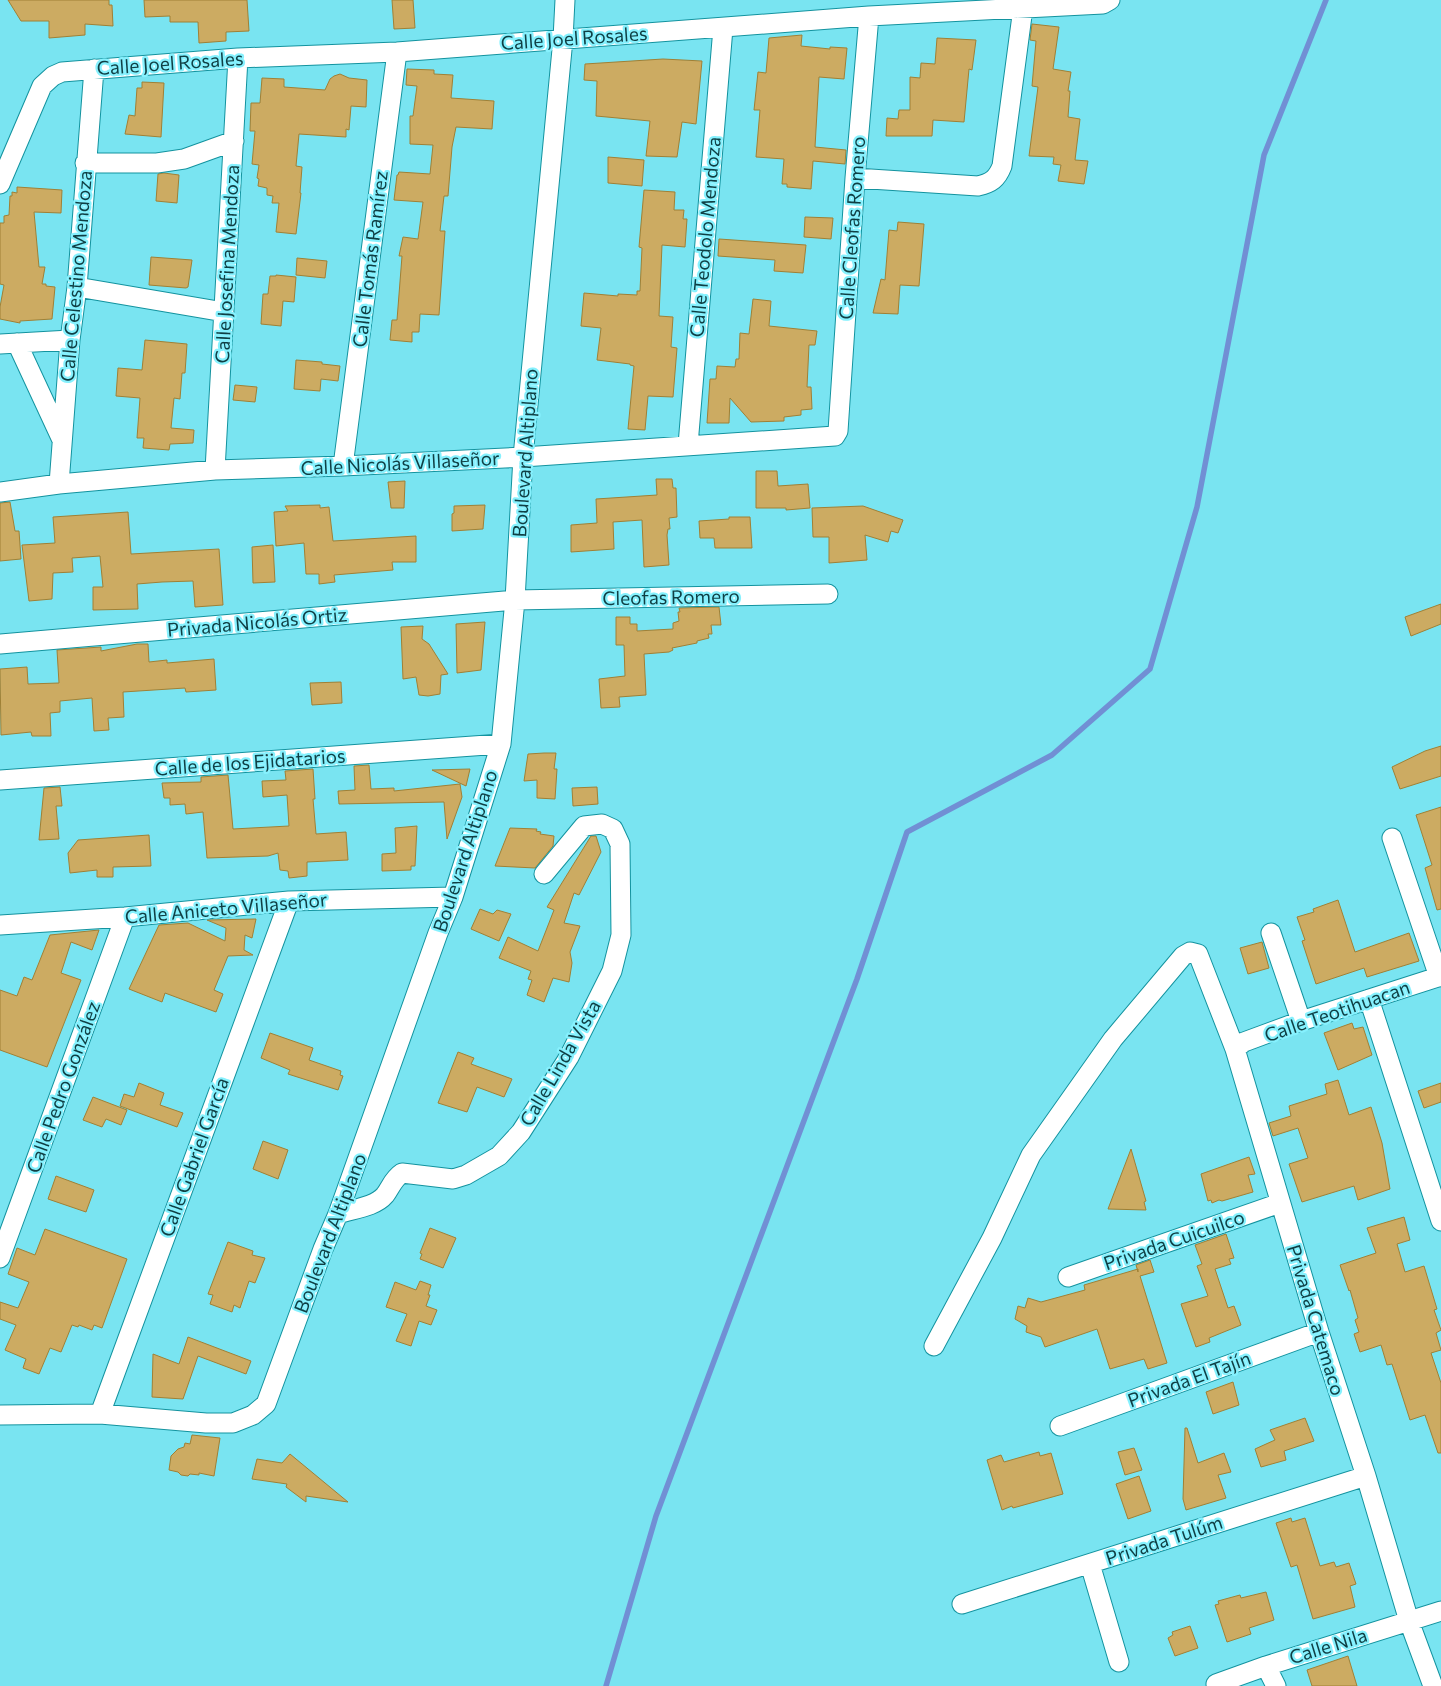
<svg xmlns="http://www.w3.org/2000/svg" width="1441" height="1686" font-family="Commissioner,sans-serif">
<rect width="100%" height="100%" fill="#79e4f1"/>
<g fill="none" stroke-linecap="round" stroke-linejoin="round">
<path stroke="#718fd4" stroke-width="5.5" d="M606,1686l50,-170 201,-537 50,-147 145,-77 98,-86 47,-162 67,-352 62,-155"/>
</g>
<path fill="#ccab62" stroke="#a08035" d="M8,0h101v5h3l1,21 -28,-2v11l-36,3v-17h-28z
M144,0h103l2,31 -23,1v9l-27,2 -1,-21h-28v-6l-25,1z
M392,0h21l2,28 -21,1z
M1032,24l27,3 -6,42 18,3 -3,19h2l-2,26 12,2 -5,41 13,1 -4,23 -26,-3 3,-16 -8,-1 1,-7 -25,-1 9,-69 -6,-1 4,-45 -6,-1z
M802,35l-1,11 29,3v-2l17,1 -3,31 -25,-2 -4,70 31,3 -1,14 -32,-3 -2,28 -24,-2v-3h-5l2,-25 -28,-2 4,-47h-6l4,-38 8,1 3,-35z
M937,38l39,2 -4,30 -3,-1 -5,53 -31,-2 -1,16h-46l1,-18 11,1 1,-9h11v-33l10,1 1,-15 14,1z
M663,59l39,2 -6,63 -14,-2 -5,35 -31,-1 4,-35 -54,-5 1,-35 -13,-1 1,-16z
M407,69l27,1v4l19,1 -2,23 43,3 -2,28 -36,-2 -4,20 -4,49h-4l-4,35h5l-6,84 -19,-1 -1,18h-7v10l-22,-2 2,-20h5l5,-64h-3l4,-19 15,2 5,-37 -29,-2 3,-25h1l1,-3 31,2 3,-29 -23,-1v-28h3l4,-30 -11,-1z
M340,74l9,4 18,2 -1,27 -15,-1 -2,24 -3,-1v8l-47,-3 -3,32 6,1 -2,26h1l-5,41 -20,-2 3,-29h-7l1,-7 -6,-1v-7l-9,-2 1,-7 -2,-1 2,-13 -7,-1 3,-33h-5l1,-28h9l2,-25 22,1v8l41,3 5,-11 4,-3z
M142,82l22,1 -3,54 -36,-3 4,-19 6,1 2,-28h5z
M608,157l36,3 -2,26 -34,-3z
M164,173l15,2 -2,28 -21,-2 2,-27z
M17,187l45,3 -1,23 -27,-1 5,55h6l-3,17h4v2l9,1 -3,32 -32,2v2l-20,-4v-12l4,-22 -4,-1v-61h4v-7l5,-1 1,-19h2v-4l5,1z
M644,190l31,2 -1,18h10l-1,9h4l-2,28 -23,-2 -3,71 14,1 -2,30 6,1 -4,49 -25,-1 -3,34 -17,-1 6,-63 -4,-1v-1l-33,-4 4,-32 -20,-2 3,-33 34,3v-2l19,1v-4h3l2,-43 -3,-1z
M805,217l28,1 -2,21 -27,-2z
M898,222l26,2 -5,62 -19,-1 -2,29 -25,-1 8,-34 4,1 4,-50 8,1z
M719,239l87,6 -3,28 -29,-2 1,-11 -57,-4z
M151,257l41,3 -4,27 -2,1 -37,-3z
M297,258l30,3 -2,17 -29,-3z
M276,275l20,2 -2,25 -11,-1 -2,25 -20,-2 2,-30h5l2,-18h6z
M753,299l18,2 -2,25 48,5 -2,14h-6l-2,42h4l1,22 -11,1v5l-17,2v4l-33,1 -21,-24 -1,25h-22l3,-44h6l1,-13 18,1 1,-8h3l1,-26 9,1z
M145,340l42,4 -2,29h-3l-2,26 -6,-1 -3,30 23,2 -1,13 -23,1 -1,6 -26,-2 1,-10h-7l3,-40 -24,-2 2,-28 24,2z
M296,360l26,2v2l18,2 -2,15 -17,-2 -1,12 -26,-2z
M235,385l22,2 -2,15 -22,-2z
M756,471h21l1,15 30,-2 2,24 -24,2v-2h-30z
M656,479h16l1,9h3l1,29 -8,1 1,11h-2l-1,6 2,30 -25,2 -2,-47 -29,2 1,27 -43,3v-27l26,-2 -1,-24 61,-4z
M405,481l-1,27h-13l-3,-26z
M10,502l5,29h4l2,28 -21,2v-58z
M320,505v3l9,-1 4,34 83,-5v26h-24l1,8 -59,5 1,7 -16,2v-10h-13l-2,-31 -28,3 -2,-34 14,-1 -3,-5z
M485,505l-2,24 -31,2v-17l2,-1v-7z
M863,506l40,14 -5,13 -7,-2 -3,11 -23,-7 2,25 -38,3v-26h-16l-1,-29z
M128,512l3,42 88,-5 4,56 -28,2 -2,-26 -31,1 -25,2 1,25 -45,1v-23h10l-3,-31 -28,2 1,14 -20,1 -1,26 -23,2 -7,-56 33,-2 -2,-26z
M729,517h21l2,31h-37l-1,-10h-14l-1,-17 30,-2z
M273,545l2,37 -22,1 -1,-36z
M1441,604v20l-30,12 -6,-19z
M719,607l2,18h-10l1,9h-4l1,4 -12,3v2l-25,5 1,2 -4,2 -25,2 2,41 -27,2 1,10 -19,1 -2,-29 26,-3 -1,-31h-8v-28h14v7h7v7l36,-2v-6l6,-2 -1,-9h2l-1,-4z
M485,622l-4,48 -24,3 -1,-49z
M423,626l-1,13 7,5 19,30 -7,1 -1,19 -12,2 -9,-1 -3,-18 -13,2 -2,-52z
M137,644h11l1,18 18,-2v3l47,-4 2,31 -30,2 -1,-4 -62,4 1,25 -16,1 1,12 -15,1 -2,-33 -32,3v11l-10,1 1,23h-19l-1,-4 -30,3 -1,-66 27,-2 1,17 31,-1 -2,-33 44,-3v4z
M341,682l1,21 -30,2 -2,-22z
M1441,746v30l-41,13 -8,-22 33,-16z
M544,753h12l-2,16h3l-2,30 -18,-1v-18l-13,1 4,-27z
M369,765l2,24 23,-1v3l66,-7 2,13 -15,42 -3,-37 -105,2 -1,-13 17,-1 -1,-24z
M313,769l2,30h-2l3,35 30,-2 2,28 -41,2v14l-18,2 -1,-7 -8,-1 -2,-17 -10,3 -61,2 -4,-46 -17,2 -1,-10 -15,1v-7h-6l-2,-15 39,-1v-5l27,-2 5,54 56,-3 -2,-31 -24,2 -1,-16 24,-1 -1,-9z
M470,769l-4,17 -34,-16z
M60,787l2,19h-6l3,33 -20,1 5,-52z
M597,787l1,17 -25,2 -1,-18z
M1441,807v102l-4,1 -12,-42 7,-3 -16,-50z
M417,826l-2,40h-4v4l-29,1v-17l14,-1 -1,-25z
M510,828l27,1 -1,2 5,1 -1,2 14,2 -1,10 -18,22 -40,-2z
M149,835l2,31 -38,1v10h-16v-7l-27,3 -2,-20 10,-13z
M591,836h5l5,16 -22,43 -5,-2 -10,30 16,3 -10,26 2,11 -3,19 -16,-4 -9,24 -17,-7 5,-15 -4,-1 3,-8 -32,-13 9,-21 30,14 16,-41 -7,-3z
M1338,900l17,52 54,-19 10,28 -52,16 -3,-9 -48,16 -14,-43 3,-1 -8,-23 17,-5 -1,-3z
M480,909l13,5 4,-4 14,4 -12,27 -28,-12z
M256,919l-4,19 -7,-3 -1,15 9,5 -25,1 -14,34 9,4 -7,18 -51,-19 -3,9 -33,-13 30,-64 29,-2 37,18 1,-13 -19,-8z
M99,930l-7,20 -21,-8 -10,31 20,7 -34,87 -47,-17v-60l17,6 7,-19 8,3 18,-45z
M1262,942l7,26 -21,6 -8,-26z
M1352,1023l2,6 9,-2 9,28 -34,15 -14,-37z
M270,1033l43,15 -4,12 32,11 -1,4 3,1 -5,14 -50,-16 2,-4 -29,-12z
M458,1052l16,6 -3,6 41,15 -8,18 -27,-10 -10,25 -29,-9z
M1338,1080l11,35 22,-8 11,36 8,46 -32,11 -4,-14 -52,16 -13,-38 19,-6 -10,-30 -25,8 -4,-13 22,-7 -2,-10 38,-12 -2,-10z
M139,1083l25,10 -4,12 23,8 -6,14 -57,-21 4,-12 10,3z
M1441,1083v19l-17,6 -6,-17z
M93,1097l34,13 -6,15 -15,-6 -4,8 -19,-7z
M263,1141l25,9 -10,29 -25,-10z
M1131,1149l15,52 -2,1 2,8 -38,-1z
M1249,1157l6,17 -7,1 5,17 -31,9 -3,-1 -7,3 -1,-3 -3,1 -7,-27z
M56,1176l38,14 -8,22 -38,-13z
M1404,1217l6,23 -13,4 8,28 19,-6 13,43 -3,1 7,20 -5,3 5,17 -10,3 10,30v70h-3l-13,-38 -15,5 -18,-56 -5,1 -6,-20 -21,7 -6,-18 5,-2 -4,-12 3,-2 -8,-28 -1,1 -9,-26 36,-12 -9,-25z
M430,1228l26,10 -13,30 -23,-9 2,-5 -2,-1z
M45,1229l82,30 -25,69 -8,-3 -2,5 -13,-5 -1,2 -6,-2 -11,27 -11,-4 -11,26 -16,-6 3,-9 -21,-9 11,-25 -16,-6v-17l18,6 11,-26 -21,-8 9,-26 18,7z
M1226,1234l8,24 -5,1 2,5 -16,5 13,39 6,-2 7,19 -32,13 1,4 -14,5 -15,-43 27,-8 -11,-30 5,-2 -7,-19z
M228,1242l25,9 -1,4 13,3 -10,25 -6,-2 -9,27 -6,-3 -2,7 -22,-8 3,-9 -5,-1z
M1150,1260l4,12 -14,4 27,87 -19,6 -4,-10 -34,10 -13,-40 -52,18 -4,-10 -15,-5 1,-6 -12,-7 3,-13 7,2 3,-10 13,4 44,-12 -1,-5 54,-16v3l-2,-7z
M420,1281l11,4 -3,10h2l-4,11 11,4 -6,15 -12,-4 -8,25 -15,-5 11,-27 -21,-7 9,-25 21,8z
M188,1337l63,24 -5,13 -48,-18 -15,43 -31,-2 1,-43 26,10z
M1233,1382l6,23 -26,9 -7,-22z
M1305,1418l9,23 -30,10 2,9 -25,7 -6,-18 20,-9 -5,-10z
M1185,1428h2l11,35 26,-10 7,19 -13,3 8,23 -40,12 -3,-11z
M192,1435l28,3 -6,38 -15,-3v2l-9,-1 -2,2 -7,-1 -3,-3 -9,-2 2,-14 7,-7 6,-2 1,-4 5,1z
M1134,1448l8,22 -17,5 -7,-23z
M1039,1452l1,4 11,-3 12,41 -50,14 -1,-2 -10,4 -15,-50 14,-5 3,7z
M290,1454l58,48 -42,-6v6l-20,-15 1,-3 -35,-5 5,-20 25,4z
M1139,1476l12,35 -23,8 -12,-35z
M1291,1518l1,4 13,-4 15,48 14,-4 2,5 13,-4 7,21 -6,2 5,21 -42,12 -16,-54 -6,2 -15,-44z
M1266,1592l8,28 -25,8 2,6 -24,8 -12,-37 4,-1 -1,-3 22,-6 1,3z
M1190,1626l8,22 -23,8 -7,-18 5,-3 -1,-3z
M1348,1656l9,30h-45l-5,-16z"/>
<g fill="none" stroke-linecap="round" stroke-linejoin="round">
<defs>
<path id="minor" d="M85,163h72l27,-4 50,-18
M855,178l123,8c13,-3 19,-7 24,-20l21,-158
M0,184l42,-98 11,-10 9,-4 176,-14 159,-6 472,-36 234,-12 7,-4
M77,287l147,25
M17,343l45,97
M0,344l70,-4
M688,445l35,-417
M343,466l54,-414
M215,470l23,-412
M59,484l11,-144 7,-53 17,-218
M0,492l59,-8 156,-14 128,-4 180,-9 312,-21 3,-5 17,-253 14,-162
M0,644l515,-44 313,-6
M0,780l501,-36
M1392,838l47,139
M0,925l125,-8 164,-16 164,-4
M1271,933l30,88
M1369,999l72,222
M1235,1049l9,-7 57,-21 140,-45
M338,1214c15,-5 37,-7 47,-19 6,-8 8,-16 17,-22l51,6 13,-4 33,-19 22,-24 48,-75 43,-86 9,-36 -1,-91 -7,-15 -11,-5 -18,2 -40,48
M0,1258l125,-341
M1068,1277l212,-74
M934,1346l58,-108 39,-83 82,-116 70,-83 7,-4 8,2 37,95 84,283 47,144 43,145 24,65
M100,1414l189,-513
M0,1415l100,-1 106,9h27l20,-8 13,-11 57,-155 15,-35 100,-281 15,-36 48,-153 14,-144 8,-143 40,-418 2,-39
M1060,1426l259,-94
M1090,1564l29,98
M962,1604l404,-128
M1266,1666l10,20
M1216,1684l50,-18 175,-55"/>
</defs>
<use href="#minor" stroke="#13939f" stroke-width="21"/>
<use href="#minor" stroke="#fff" stroke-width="19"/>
</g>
<g text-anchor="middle" stroke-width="4.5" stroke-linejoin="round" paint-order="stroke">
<g font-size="19" fill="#0f3f44" stroke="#86f1fe">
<text transform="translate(574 38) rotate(-4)" y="7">Calle Joel Rosales</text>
<text transform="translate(170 63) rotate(-4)" y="7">Calle Joel Rosales</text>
<text transform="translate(852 228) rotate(-86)" y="7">Calle Cleofas Romero</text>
<text transform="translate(705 237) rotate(-85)" y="7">Calle Teodolo Mendoza</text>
<text transform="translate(370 259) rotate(-83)" y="7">Calle Tomás Ramírez</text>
<text transform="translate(227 264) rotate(-87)" y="7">Calle Josefina Mendoza</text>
<text transform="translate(76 276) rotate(-85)" y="7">Calle Celestino Mendoza</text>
<text transform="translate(525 453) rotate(-86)" y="7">Boulevard Altiplano</text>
<text transform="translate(400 463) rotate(-3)" y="7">Calle Nicolás Villaseñor</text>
<text transform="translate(671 597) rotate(-1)" y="7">Cleofas Romero</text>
<text transform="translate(257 622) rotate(-5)" y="7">Privada Nicolás Ortiz</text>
<text transform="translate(250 762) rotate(-4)" y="7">Calle de los Ejidatarios</text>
<text transform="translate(465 851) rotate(-72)" y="7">Boulevard Altiplano</text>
<text transform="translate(226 908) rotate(-5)" y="7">Calle Aniceto Villaseñor</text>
<text transform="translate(1337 1011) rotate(-19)" y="7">Calle Teotihuacan</text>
<text transform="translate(560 1063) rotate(-60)" y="7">Calle Linda Vista</text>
<text transform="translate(63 1087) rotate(-70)" y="7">Calle Pedro González</text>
<text transform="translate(194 1157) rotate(-70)" y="7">Calle Gabriel García</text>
<text transform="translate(330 1233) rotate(-69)" y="7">Boulevard Altiplano</text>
<text transform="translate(1174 1240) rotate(-19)" y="7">Privada Cuicuilco</text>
<text transform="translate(1316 1320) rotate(73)" y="7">Privada Catemaco</text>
<text transform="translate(1189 1379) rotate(-20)" y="7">Privada El Tajín</text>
<text transform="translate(1164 1540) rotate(-18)" y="7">Privada Tulúm</text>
<text transform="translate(1328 1646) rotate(-17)" y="7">Calle Nila</text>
</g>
</g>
</svg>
